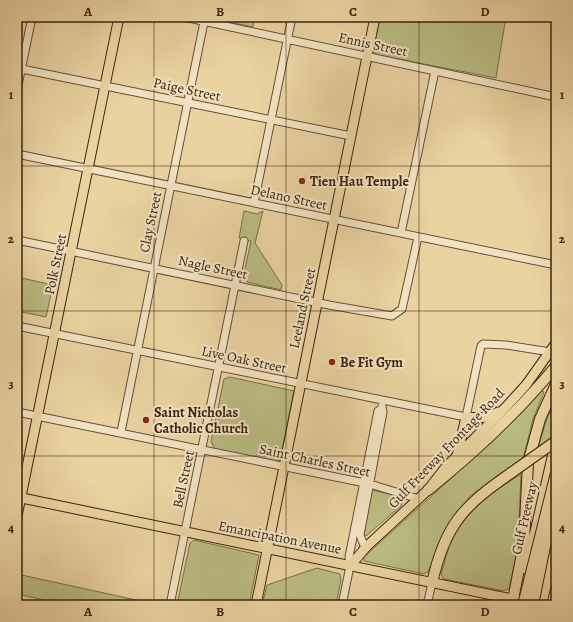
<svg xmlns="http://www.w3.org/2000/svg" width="573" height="622" font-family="Alegreya,serif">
<rect width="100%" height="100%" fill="#ead2a1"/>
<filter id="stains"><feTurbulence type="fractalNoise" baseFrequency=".005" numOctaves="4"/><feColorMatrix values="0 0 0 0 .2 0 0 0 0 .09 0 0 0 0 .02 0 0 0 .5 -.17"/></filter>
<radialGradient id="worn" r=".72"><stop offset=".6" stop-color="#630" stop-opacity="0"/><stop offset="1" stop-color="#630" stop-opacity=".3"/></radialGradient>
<path fill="#babb82" stroke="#7b6f49" d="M212,17h42l-1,10 -40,-8z
M380,17h126l-10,61 -118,-23 -4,-3v-5z
M244,211l13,3 6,-3 -8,32 27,42 -1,5 -34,-8 -4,-4 8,-37 -12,-3z
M17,277l36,8 -7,32 -29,-6z
M230,377l64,14 -14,69 -5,1 -60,-12 -4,-7 13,-63z
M541,390l3,2 -11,27 -10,40 -53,37 -25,34 -17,42 -4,2 -60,-13v-4l93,-84z
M556,397v33l-2,8 -17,12 11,-34z
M521,474l-3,74 -9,41 -5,2 -60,-12 -3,-4 1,-4c3,-9 5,-20 9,-29 15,-32 42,-50 70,-68z
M372,490l26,6 4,7 -1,3 -35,30 -2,-1z
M194,540l65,15 -10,50h-72l13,-62z
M317,568l23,6 1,6 -5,25h-74l5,-20z
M17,574l142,31h-93l-49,-11z"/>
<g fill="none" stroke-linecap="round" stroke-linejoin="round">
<defs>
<path id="minor" d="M184,17l372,80
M17,68l334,68
M17,90l15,-73
M17,154l539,111
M254,203l38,-186
M401,233l34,-162
M17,240l312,65 63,11 10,-7 16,-72
M17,326l449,91 15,-71 2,-2 23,1 44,7
M17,412l353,72 49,15
M121,432l84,-415
M365,548l-5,-13 23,-123 -1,-6
M170,605l74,-364
M342,605l8,-39 -1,-9 29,-146 3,-2
M427,605l5,-22"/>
<path id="major" d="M457,456l9,-39c11,1 21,2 32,-5
M17,497l514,106
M17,516l102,-499
M350,566l17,-20 61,-56 17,-22 61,-61 20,-22 30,-42
M256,605l119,-588"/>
<path id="highway" d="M428,490c46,-37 90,-78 128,-124
M527,569l29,-127
M432,583c13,-58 31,-77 79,-110
M513,600l11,-57 4,-80 12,-44 16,-35
M541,605l15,-64"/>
</defs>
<use href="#minor" stroke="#684f34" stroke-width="9"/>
<use href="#major" stroke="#3c2310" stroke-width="11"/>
<use href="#highway" stroke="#3c2310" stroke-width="12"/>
<use href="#minor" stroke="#f1e2c2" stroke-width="7"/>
<use href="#major" stroke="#ead2a1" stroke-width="9"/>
<use href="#highway" stroke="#ead2a1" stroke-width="10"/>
<defs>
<path id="highway-bridge" d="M511,473l45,-32
M523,605l33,-132
M533,605l19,-93"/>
</defs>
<use href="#highway-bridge" stroke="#3c2310" stroke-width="12" stroke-linecap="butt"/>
<use href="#highway-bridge" stroke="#ead2a1" stroke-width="10"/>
</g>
<path fill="none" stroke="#3c2310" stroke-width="1" stroke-opacity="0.55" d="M154,17v588M286,17v588M419,17v588M17,166h539M17,311h539M17,456h539"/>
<g fill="#8f2418" stroke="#f1e2c2" stroke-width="1.5">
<circle cx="302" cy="181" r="4"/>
<circle cx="332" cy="362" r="4"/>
<circle cx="146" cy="420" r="4"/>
</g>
<g text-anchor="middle" stroke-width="4" stroke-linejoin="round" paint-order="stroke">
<g font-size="14" fill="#3c2310" stroke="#f1e2c2">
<text transform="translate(373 44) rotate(12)" y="5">Ennis Street</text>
<text transform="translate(187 89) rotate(12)" y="5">Paige Street</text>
<text transform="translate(289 197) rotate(12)" y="5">Delano Street</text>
<text transform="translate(150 222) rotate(-78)" y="5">Clay Street</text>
<text transform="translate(55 264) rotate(-78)" y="5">Polk Street</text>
<text transform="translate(213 267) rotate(12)" y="5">Nagle Street</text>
<text transform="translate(302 308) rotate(-78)" y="5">Leeland Street</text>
<text transform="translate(244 359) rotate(12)" y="5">Live Oak Street</text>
<text transform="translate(446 448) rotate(-46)" y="5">Gulf Freeway Frontage Road</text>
<text transform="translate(315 460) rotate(12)" y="5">Saint Charles Street</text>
<text transform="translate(183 479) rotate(-78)" y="5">Bell Street</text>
<text transform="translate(524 518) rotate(-77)" y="5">Gulf Freeway</text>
<text transform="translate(280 537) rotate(11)" y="5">Emancipation Avenue</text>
</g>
<g font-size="14" font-weight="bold" fill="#3c2310" stroke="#f1e2c2" text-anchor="start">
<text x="310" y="186">Tien Hau Temple</text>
<text x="340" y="367">Be Fit Gym</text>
<text x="154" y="417">Saint Nicholas<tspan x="154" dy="16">Catholic Church</tspan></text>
</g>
</g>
<rect width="573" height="622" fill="none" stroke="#ead2a1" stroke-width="44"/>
<rect x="22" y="22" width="529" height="578" fill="none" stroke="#3c2310" stroke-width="1.5"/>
<g font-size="13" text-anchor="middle" font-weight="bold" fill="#3c2310">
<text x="88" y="16">A</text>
<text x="220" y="16">B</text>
<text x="353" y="16">C</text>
<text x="485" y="16">D</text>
<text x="11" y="99">1</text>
<text x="562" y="99">1</text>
<text x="11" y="243">2</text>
<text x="562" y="243">2</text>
<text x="11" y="388">3</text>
<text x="562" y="388">3</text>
<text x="11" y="532">4</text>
<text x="562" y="532">4</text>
<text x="88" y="616">A</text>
<text x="220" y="616">B</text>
<text x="353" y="616">C</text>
<text x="485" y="616">D</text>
</g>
<rect width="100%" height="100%" filter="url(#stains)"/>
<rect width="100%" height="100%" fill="url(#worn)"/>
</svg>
